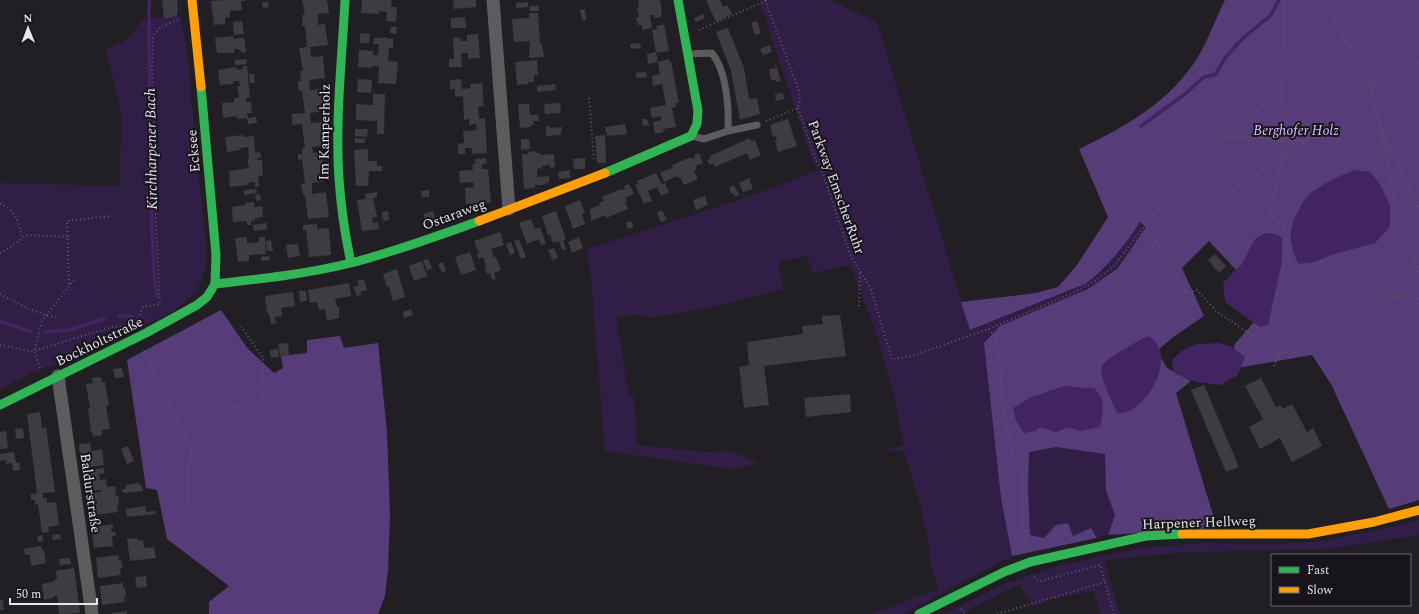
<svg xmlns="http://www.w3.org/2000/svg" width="1419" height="614" font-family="Spectral,serif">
<rect width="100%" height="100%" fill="#211f23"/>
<path fill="#311e47" d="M759,0h70l48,22 93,308 115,-46 49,-53 6,-10 6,6 -28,41 -30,21 -104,54 17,155 11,58 -109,58h-31l66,-25 -9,-31v-10l-9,-44 -16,-53h-25l25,-5 -12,-58 -19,-64 -23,-59 -37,8 -6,-17 -29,6 5,27 -66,17 -67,12 -7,-4 -27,3 12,75 6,6 3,47 67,7 27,-1 29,13 -29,5 -126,-18 -14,-172 -4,-30 164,-53 67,-26 -5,-8z
M181,16l8,51 2,36 5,32 2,33 8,76v21l-4,13 -6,14 -22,19 -56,27 -71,30 -13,4 -34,17v-206l120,3 1,-74 -15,-63c19,-6 26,-12 36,-30z
M1056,447l49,7 1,37 9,24 -7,20 -11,3 -24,-2 -17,-11 -12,13 -15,-3 -1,-48 1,-35z
M1419,520v15l-93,14 -139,3 -83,8 16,54h-20l-7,-23 -45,9 -14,7 -15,-22 -59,29h-16l60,-30 55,-18 82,-18 60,-5 78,1 44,-3 82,-17z"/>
<path fill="#573c7a" d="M1225,0h194v500l-30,9 -58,-125 -19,-29 -75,13 -3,-23 35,-40 -60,-64 -27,27 22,48 -32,22 -15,13 10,17 24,13 -15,12 41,135 -109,7 7,-20 -9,-24 -1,-37 -49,-7 -27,5 -1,35 2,48 14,3 12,-13 12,-2 5,13 18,-8 6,10 -85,18 -11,-58 -17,-155 16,-17 88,-37 30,-21 28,-41 -6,-5c-15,23 -32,45 -55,62l-115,46 -9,-28 75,-9 22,-6 19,-22 31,-48 -29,-68c46,-22 93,-48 120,-94 10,-17 17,-37 26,-55z
M221,310l27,39 26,24 9,-5 -2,-12 26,-3v-13l33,-4 4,12 34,-5 9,89 3,83 -2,55 -3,26 -7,18h-169v-12l20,-16 -62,-47 -10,-49 -11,-2 -19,-128z"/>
<path fill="#422463" d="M1354,170l16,2 10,12 10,22v21l-15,16 -44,12 -17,7 -16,2c-9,-22 -11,-35 2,-56 2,-4 4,-9 8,-13 14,-11 30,-18 46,-25z
M1265,233l10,1 7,4v24l-14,63 -8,2 -35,-25 -2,-19 19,-19 13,-25z
M1148,336c32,16 -1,80 -31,77 -4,-9 -19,-38 -15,-47 4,-8 32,-22 41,-28z
M1219,343l13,4 13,10 -7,18 -18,10 -24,-3 -22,-9 -2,-13 9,-9 16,-7z
M1064,386l23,2h7c13,12 9,23 6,39l-19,4 -15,-4c-14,11 -14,0 -27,1l-3,3 -12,2 -8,-12 -3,-13 16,-10z"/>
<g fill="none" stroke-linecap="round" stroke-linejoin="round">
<path stroke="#422463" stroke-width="3.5" d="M149,0l1,181 4,93 3,23
M1141,126l44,-32 19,-17 11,-2 10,-17 17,-19 29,-24 8,-15
M119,316h13
M0,321l31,11
M44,332l24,-2 36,-11"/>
</g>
<path fill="#3e3c40" d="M162,0h15l1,11h-1v5l-13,2z
M225,0h20v1h-4l1,9 -12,1v6l-5,1v6l-11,1 -3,-24z
M302,0h25l2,13 -11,1v11l7,-1 3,21 -18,2 1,10 12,-1 2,22 -16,2 1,10 13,-1 2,22 -15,2 1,10 12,-1 2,24 -13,1 1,6 9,-1 3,29 -13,2v11l14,-2 3,25 -21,2 -3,-24h-2l-2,-11h4l-3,-25 -4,1v-6h4v-6h3l-3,-24 -10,1v-11l13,-1 -3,-22h-3l-1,-5v-5h3l-1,-10h3l-4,-23 8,-1 -2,-21h-3v-5h1l-1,-6h3z
M362,0h30l-1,7h6l-1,15 -10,-1 1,-9 -8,-1v3l-18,-1z
M453,0h23v7l-22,2z
M638,0h22l2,13h-1v4l-7,1v-3h-4l2,13 -10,2v-5h-4l-2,-7 3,-1 -2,-9 2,-1z
M706,0h14l3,7 4,-2 5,9 -16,8z
M262,2h6l1,5 -6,1z
M528,2v5l-12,1v-5z
M529,6h10v5h-9z
M585,9l1,11h-4l-2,-10z
M529,13h9l2,31h2l2,13 -15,1 1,-17 -16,1 -2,-23 17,-1z
M703,14l2,4 -9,4 -2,-4z
M465,17l1,11h-15v-10z
M242,21l2,13 -10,1 -1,-13z
M757,21l4,12 -6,2 -4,-12z
M664,24l5,27 -13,2 -4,-23 5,-1 -1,-3z
M391,27h6l-1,7 -6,-1z
M728,28l16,40 5,31 8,-1 3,16 -20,6 -9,-49 -15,-39z
M360,33l10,1 -1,9h-9z
M478,34l2,24 -12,1v-6h-7l1,14h-13v-8h5l-1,-21 7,-1 1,4h6v-6z
M233,36v3l11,-2 2,15 -3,1 -5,-4h-4v4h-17l-2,-15z
M384,37l2,1 7,1v9h-4l-1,13 10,1 -2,22 -18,-1 1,-17h-7v2l-14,-1 1,-17 14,1v4h5l1,-11h-6l1,-6h7z
M640,43l1,5 -10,1 -1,-5z
M770,45l2,7 -9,3 -3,-6z
M656,52l2,10 11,-3v3l2,-1 8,42h-3v4l-4,1 4,19 -13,2 1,3 -9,2 -2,-12 8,-2v-4l-9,2 -2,-10 16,-3 -4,-21 -9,2 -1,-10 8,-2 -2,-12 -10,2 -1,-10z
M246,59l1,5 -12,1v-5z
M537,60l1,15h-4v7h-6v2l-11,1 -2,-23z
M775,65h1l5,16 -5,1 -1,-2h-4l-2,-11 7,-1z
M243,66h4l3,31 -4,1v4h5l1,11h-5l1,5 -11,1v-3l-14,2 -1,-15 12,-1v-4h5l-2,-11 3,-1 -1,-5h-6v3l-13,1 -2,-15 18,-3 1,3 6,-1z
M646,72l1,5 -11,1v-5z
M249,74h5l1,9h-5z
M358,79l14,1 -1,13 -14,-1z
M461,79l1,10 9,-1 -1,-4 12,-1 2,23 -6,1 1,12 6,-1 2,35 -15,1v-6h-7v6h-7v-10l6,-1 -1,-12 14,-1 -1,-6 -7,1v-6l-5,1 -1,-24 -8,1v-8h-5v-9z
M555,84l1,6 -19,2v-6z
M783,93l1,6 -8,2 -1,-7z
M373,94h12l-1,40h-7v-13l-21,-1v-16l17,1z
M560,103l1,10 -16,1 -1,-10z
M518,104h11l1,11h8l1,6h-5v4h-3v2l-11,1z
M256,117l1,6 -9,1 -1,-6z
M642,119h5l2,6 -6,1z
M788,119l9,27 -19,6 -3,-11 2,-1 -1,-4 -3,1 -3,-12z
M625,124l2,10 -20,2 -2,-9z
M546,126h3v2l13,-1 -1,8 -15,1z
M355,129h13l-1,8 -12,-1z
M243,135v2l11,-1 1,17 5,-1 1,6h-4v2h5l1,16h-5l1,10 -4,1v-5l-7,1v2l-18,2 -1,-16 20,-3 -2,-9h2l-1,-12 -8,1v2l-13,2 -2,-15z
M605,135l1,28h-9l-2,-27z
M355,138l10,1v4h-10z
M750,138l1,3 4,-1 6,15 -11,5 -3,-7 -32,14 -2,-4 -3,2 -3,-5 4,-2 -1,-2z
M521,139h8l1,10 -9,1z
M368,149v12h9v5h5v5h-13l-1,15h-12l-2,-36z
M536,151v2h4v2l14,-1 1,13 -5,1v-3l-8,1v2l-5,1v8l12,-1v6l-6,3h-8v3l-11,1 -2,-35h6v-2z
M699,153l4,10 -8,3 2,3 -3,2 4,8 -14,6 -4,-8 -2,1 -1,-2 -13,6 -4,-10 13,-4 -1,-3 19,-8 1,2 3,-1 -1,-3z
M486,158l1,5 -5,1v5h6l3,34 -25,1 -1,-16 9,-1 -1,-5 -13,1 -1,-12 14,-1 -1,-5 3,-1v-5z
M585,158v11h-11l-1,-10z
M570,170v8l-11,1 -1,-7z
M656,173l6,11 3,-1 4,9 -8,4 -4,-9 -4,2 -5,2 4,10 -8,3 -9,-19 3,-1 -1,-3z
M749,178l4,11 -10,3 -4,-9z
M629,184l5,10 -9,4 2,3 -2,1 3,7 -22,9 -1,-3 -14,6 -1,-12 10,-4 -1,-2 5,-2 -2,-4 19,-8 1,1 3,-1 -1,-3z
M734,185l5,10 -4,2 -2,-4h-2l-2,-5z
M256,189l1,4 -13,2v-5z
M429,190v7h-7l-1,-6z
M377,192v5l-4,1 4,19 -5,1 1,5 5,-1 1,7 -17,2 -5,-31 9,-1 -1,-5z
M260,194l1,6 -5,1 -1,-6z
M705,196l3,9 -12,5 -3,-10z
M580,200l5,13 -3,1 3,10 -12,5 -8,-23z
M254,202v5l8,-1 1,11 -8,1v2l-4,1v4h-4v-4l-14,1 -1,-15 13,-2v-2z
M662,210l5,10 -6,2 -4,-9z
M388,211l1,9 -6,1 -1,-9z
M433,211l3,9 -10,3 -3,-9z
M556,211l10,28 -3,1 3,9 -4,1 -3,-9 -6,2 -3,-9 -2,1 -6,-19z
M531,219l4,10 5,-2 6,17 -5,1 -2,-6 -12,5 -8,-21z
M631,221l3,6 -6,2 -2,-6z
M267,223v6l-13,2 -1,-6z
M317,224v5l12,-1 2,27 -22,2 -3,-27h-3v-5z
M500,232l4,13 -13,4 3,8h2l5,13 -7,3 2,6 -4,1 -2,-7 -3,1 -2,-6 1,-1 -3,-10 -4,2 -2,-5h2l-5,-13z
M247,237v6l12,-1v-5h6l1,17 -17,1v6l-11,1 -3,-24z
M579,237l4,11 -11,5 -4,-11z
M519,239l7,18 -5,2 -7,-18z
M271,240l2,11h-6l-1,-10z
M511,242l4,11 -5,2 -4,-11z
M298,244l2,12 -12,2 -2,-13z
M554,248l4,10 -6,2 -4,-10z
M470,252l6,18 -15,5 -6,-18z
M1215,254l11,12 -7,7 -11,-13z
M269,256l1,4 -9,1v-4z
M428,259l4,9 -5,2 -4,-10z
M422,261l5,15 -13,5 -5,-15z
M443,262l3,9 -4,2 -4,-9z
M397,269l8,28 -12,4 -4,-15 -2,1 -4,-13z
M364,279l3,11 -7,2 1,3 -5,1 -2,-9 5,-2 -2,-4z
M349,283l2,13 -16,3 2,8h2v11l-12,3 -2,-12 -6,1 -2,-8 -7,1 -2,-13z
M299,291h7l1,10 -7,1z
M293,292l2,14 -14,2 1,8 -7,1 1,6 -5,1 -2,-11h-2l-2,-17z
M411,309l2,6 -9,3 -1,-6z
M840,315l6,41 -82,10 5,39 -25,3 -5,-41 10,-2 -2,-23 56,-8 -1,-8 21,-2 -1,-8z
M288,343l1,12 -9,1 -2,-12z
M278,349l1,8 -8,1 -1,-8z
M122,368l2,9 -9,1 -2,-9z
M101,377l1,5h3l4,23 -3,1 4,23 -8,1v5l-9,2 -1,-5h-1l-3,-24h2l-4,-24 7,-1 -1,-5z
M1261,378l15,29 4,-2 3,4 9,-5 15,28 6,-4 9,18 -30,16 -12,-24 -20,11 -11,-22 14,-8 -18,-33z
M1204,385l35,82 -13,5 -35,-82z
M850,394l1,18 -45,5 -2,-19z
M40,412l2,16 4,-1 9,65 -12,1v5h4v5l9,-1 3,23 -11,2 1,5 -7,1 -4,-29h-3v-4h-4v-6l6,-1 -10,-79z
M23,428l1,10 -8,1 -1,-10z
M6,431l2,17 -8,1v-17z
M90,443l1,8 11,-2 2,16 -23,3 -2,-24z
M128,446l6,15 -7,3 -6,-15z
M14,452l2,11 3,-1 1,8 -7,1 -1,-8 -6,1v-4l-6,1v-7z
M104,468v6h-5l1,6 6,-1 1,8 8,-1 1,10h2l1,9h-2l1,7 -23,3 -1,-7 -2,-1 -1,-5 2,-2 -1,-7 9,-1v-2l-9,1 -3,-21z
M139,483l1,3 2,-1 1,6 -20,2 -1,-4h4v-4z
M145,506l1,6 9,-1 1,3 -29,3 -1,-8z
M113,524v3l-2,1 1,4h3l1,4h-4l1,10 -19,2 -3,-21z
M60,534l1,5 -8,1 -1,-5z
M43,535v6l-5,1 -1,-6z
M137,538l1,3 5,-1 1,8 10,-1 2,11 -26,3 -3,-22z
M41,546l1,4h2l2,13 -15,3 -1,-11h-5l-1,-6z
M118,555l1,5h2l2,8h-3l1,7 -23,3 -2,-20z
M70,558l1,6 -11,1 -1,-6z
M74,568l6,45 -21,1 -2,-19 -3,1 -1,2 -9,2 -2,-16 10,-2 5,-4 -1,-7z
M146,576l1,11 -10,1 -2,-11z
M123,583v5h2l1,8h-2l1,6 -23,3 -2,-19z
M0,600h3l1,10h-4z
M127,611v3h-15v-1z"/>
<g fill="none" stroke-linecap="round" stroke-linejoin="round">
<path stroke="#5d5c5f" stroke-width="2" stroke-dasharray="1 3" stroke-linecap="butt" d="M765,0l34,91 1,10 -2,7
M1327,0l9,24 34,61 12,46 14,80 23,61
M699,30l67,-29
M1370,85l49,-23
M1282,89l1,52 -1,16 -13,59 15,9 5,38
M589,98l5,63
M798,108l18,52 7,14 27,80 5,9 16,26 21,71 23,-5 74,-26 86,-37 20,-11 18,-14 43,-56 68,-73 49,-40 9,-10 2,-88
M766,121l32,-13
M1383,134l36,73
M1226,138l25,-1 32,4 25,-1 21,-7 47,-24
M0,204c16,5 19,20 22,34
M1146,227l26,39 14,27 11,-3 20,22 62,41 22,-1 19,-11 30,-30 21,-11 22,-3 26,2
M1156,241l152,-101
M0,253c11,-5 18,-13 28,-18l40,2
M69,284l-2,-63 45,-5
M0,294l27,14 18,7 14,3
M859,306l1,-33
M138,319l5,-12 17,-3 -6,-116 1,-22 -3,-100 1,-30 8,-9 19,-8
M989,329l6,8 5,27 2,39 10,48 10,24 1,10 -1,28 4,35
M0,345l30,6h4l78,-24h12
M144,351l48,100
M1274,366l5,-13
M40,368l-6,-17 8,-30 32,-41
M188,504l-1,-27 5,-26 10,-26 25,-16 37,-10 -1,-41 -22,-32
M1034,577l4,4h3l59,-16 14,49
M961,609l5,5
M997,614l108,-32"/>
<path stroke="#5c5b5d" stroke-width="7" d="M688,54l24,-1c15,19 17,55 16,78
M692,136l12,3 24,-8 29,-6"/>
<path stroke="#5c5b5d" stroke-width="13" d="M493,0l16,209
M58,376l34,238"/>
<path stroke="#30b455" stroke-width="9" d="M345,0c-3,59 -10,120 -6,179 2,29 6,56 12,84
M605,173l86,-37 6,-12 1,-13 -20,-111
M215,284c46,-5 91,-10 136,-21 43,-11 86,-27 128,-42
M0,405l146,-72 51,-28 10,-8 8,-13 1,-29 -15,-168
M919,614l85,-42 26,-10 116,-26 36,-2"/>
<path stroke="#ff9f0a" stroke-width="9" d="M192,0l9,87
M479,221l126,-48
M1182,534h126l66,-12 45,-12"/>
</g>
<g text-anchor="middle" stroke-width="4" stroke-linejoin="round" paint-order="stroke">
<g font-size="14" font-style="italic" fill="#d8c0fd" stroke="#17151b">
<text x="1296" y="135">Berghofer Holz</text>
</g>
<g font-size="14" fill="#e8e6ea" stroke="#17151b">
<text transform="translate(324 132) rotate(-89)" y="5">Im Kamperholz</text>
<text transform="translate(193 151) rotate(-95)" y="5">Ecksee</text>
<text transform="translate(837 187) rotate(70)" y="5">Parkway EmscherRuhr</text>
<text transform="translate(454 214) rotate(-20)" y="5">Ostaraweg</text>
<text transform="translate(99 341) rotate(-26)" y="5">Bockholtstraße</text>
<text transform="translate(91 493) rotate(82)" y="5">Baldurstraße</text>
<text transform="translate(1199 522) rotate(-2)" y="5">Harpener Hellweg</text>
</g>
<g font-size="15" font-style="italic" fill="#e6def3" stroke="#17151b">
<text transform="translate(151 149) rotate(-91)" y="5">Kirchharpener Bach</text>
</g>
</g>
<rect x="1271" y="554" width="140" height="52" fill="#17151b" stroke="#6b696e"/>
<rect x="1279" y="567" width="20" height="6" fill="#30b455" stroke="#6b696e"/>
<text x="1307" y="574" font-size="12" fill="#e8e6ea">Fast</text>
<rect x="1279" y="587" width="20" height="6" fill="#ff9f0a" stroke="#6b696e"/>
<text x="1307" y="594" font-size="12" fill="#e8e6ea">Slow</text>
<g transform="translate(28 28) rotate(359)" stroke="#17151b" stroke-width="3" paint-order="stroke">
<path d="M0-3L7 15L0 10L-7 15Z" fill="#e8e6ea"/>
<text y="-6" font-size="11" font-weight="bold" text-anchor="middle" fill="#e8e6ea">N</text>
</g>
<path d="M10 598v6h87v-6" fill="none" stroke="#e8e6ea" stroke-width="2"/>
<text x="16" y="598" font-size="12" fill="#e8e6ea" stroke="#17151b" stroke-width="3" paint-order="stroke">50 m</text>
</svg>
